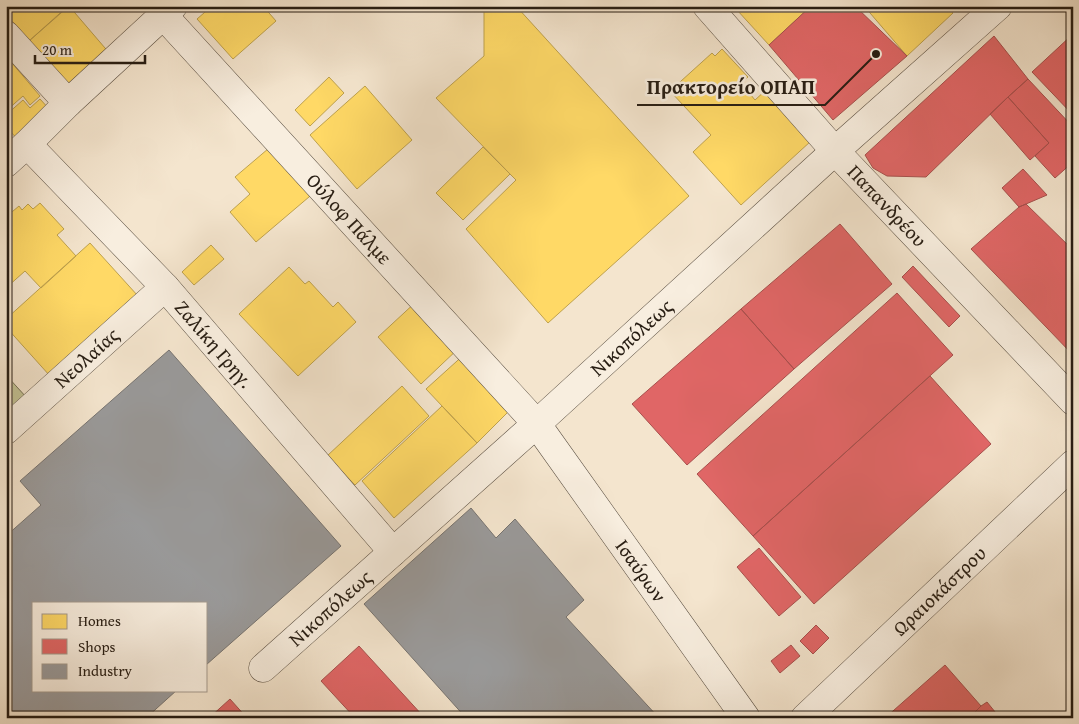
<svg xmlns="http://www.w3.org/2000/svg" width="1079" height="724" font-family="'Gentium Book Plus',serif">
<rect width="100%" height="100%" fill="#f4e5ce"/>
<filter id="stains"><feTurbulence type="fractalNoise" baseFrequency=".004" numOctaves="4"/><feColorMatrix values="0 0 0 0 .2 0 0 0 0 .09 0 0 0 0 .02 0 0 0 .5 -.17"/></filter>
<radialGradient id="worn" r=".72"><stop offset=".6" stop-color="#630" stop-opacity="0"/><stop offset="1" stop-color="#630" stop-opacity=".3"/></radialGradient>
<path fill="#c2c294" stroke="#747054" d="M6,375l21,23 -21,18z"/>
<path fill="#ffd966" stroke="#bea14d" d="M6,6h62l-39,35 -23,-27z
M69,6l42,49 -39,34 -43,-48z
M212,6h51l13,15 -43,38 -36,-40z
M484,6h32l173,190 -141,127 -82,-94 50,-49 -6,-6 -74,-76 48,-42z
M741,6h70l-42,39 -32,-35z
M864,6h83l6,7 -46,43z
M722,49l26,28 -7,6 14,17 11,-10 45,51 -70,64 -48,-53 18,-17 -41,-44 42,-38 3,3z
M6,56l34,40 -10,9 -7,-9 -17,15z
M329,77l15,16 -34,33 -15,-16z
M365,86l47,54 -55,49 -47,-54z
M40,99l10,11 -33,29 -11,-13v-11l17,-15 7,8z
M275,143l41,48 -60,51 -26,-30 20,-18 -15,-17z
M483,147l27,27 -47,46 -27,-27z
M40,203l24,26 -7,6 19,21 -35,32 -16,-17 -19,17v-71l13,-11 3,4 6,-6 5,5z
M90,243l48,53 -88,80 -44,-49v-8z
M211,245l13,14 -30,26 -12,-13z
M289,267l16,17 4,-3 24,26 5,-5 18,20 -58,54 -59,-62z
M418,300l42,47 -39,37 -43,-47z
M467,352l48,53 -38,38 -51,-54z
M402,386l27,30 -74,69 -28,-29z
M442,406l35,37 -83,75 -32,-37z"/>
<path fill="#e06666" stroke="#a8504d" d="M811,6h44l52,50 -74,64 -64,-75z
M1073,34v81l-41,-43z
M994,36l34,43 -20,18 -82,80 -39,-1 -14,-8 -8,-13z
M1028,79l45,48v35l-18,16 -20,-22 14,-13 -41,-46z
M1008,97l41,46 -19,17 -40,-46z
M1023,169l24,26 -28,12 -17,-19z
M1026,204l47,46v105l-102,-106 48,-42z
M840,224l52,60 -98,85 -53,-60z
M913,266l47,50 -11,11 -47,-50z
M897,293l56,62 -200,181 -56,-62z
M741,309l53,60 -107,96 -55,-61z
M930,376l61,68 -177,160 -61,-68z
M759,548l42,49 -22,19 -42,-49z
M816,625l13,13 -16,16 -13,-13z
M791,645l9,11 -20,17 -9,-12z
M359,646l64,70 -2,2h-66l-34,-37z
M945,665l36,41 -12,12h-84z
M230,699l17,19h-38z
M987,702l13,16h-31l12,-12z"/>
<path fill="#999" stroke="#777471" d="M169,350l172,196 -135,119v-62h-172v87h143l-31,28h-140v-182l35,-31 -21,-24z
M471,508l25,30 19,-19 69,81 -18,17 93,101h-193l-102,-114z"/>
<g fill="none" stroke-linecap="round" stroke-linejoin="round">
<defs>
<g id="minor">
<path id="s1" d="M707,6l128,145 238,250"/>
<path id="s2" d="M163,15l373,408 210,295"/>
<path d="M6,35l62,68"/>
<path id="s3" d="M27,144l138,143 228,265"/>
<path d="M6,163l21,-19 41,-41 105,-97"/>
<path id="s4" d="M6,430l159,-143"/>
<path id="s5" d="M263,668l280,-250 292,-267 163,-145"/>
<path id="s6" d="M805,718l268,-254"/>
</g>
</defs>
<use href="#minor" stroke="#5a4f42" stroke-width="29"/>
<use href="#minor" stroke="#f8eedf" stroke-width="28"/>
</g>
<g text-anchor="middle" stroke-width="5" stroke-linejoin="round" paint-order="stroke">
<g font-size="20" fill="#271d13" stroke="#f8eedf">
<text dy="7" stroke="none"><textPath href="#s1" startOffset="269">Παπανδρέου</textPath></text>
<text dy="7" stroke="none"><textPath href="#s2" startOffset="276">Ούλοφ Πάλμε</textPath></text>
<text dy="7" stroke="none"><textPath href="#s5" startOffset="495">Νικοπόλεως</textPath></text>
<text dy="7" stroke="none"><textPath href="#s3" startOffset="274">Ζαλίκη Γρηγ.</textPath></text>
<text dy="7" stroke="none"><textPath href="#s4" startOffset="108">Νεολαίας</textPath></text>
<text dy="7" stroke="none"><textPath href="#s2" startOffset="734">Ισαύρων</textPath></text>
<text dy="7" stroke="none"><textPath href="#s6" startOffset="185">Ωραιοκάστρου</textPath></text>
<text dy="7" stroke="none"><textPath href="#s5" startOffset="90">Νικοπόλεως</textPath></text>
</g>
</g>
<path fill="none" stroke="#271d13" stroke-width="2" d="M876 54L825 105H637"/>
<circle fill="#271d13" stroke="#f8eedf" stroke-width="2" cx="876" cy="54" r="5"/>
<g font-size="21" text-anchor="middle" font-weight="bold" fill="#271d13" stroke="#f8eedf" stroke-width="5" stroke-linejoin="round" paint-order="stroke">
<text x="731" y="94">Πρακτορείο ΟΠΑΠ</text>
</g>
<rect width="1079" height="724" fill="none" stroke="#f4e5ce" stroke-width="25"/>
<rect x="8" y="8" width="1064" height="709" fill="none" stroke="#271d13" stroke-width="2.5"/>
<rect x="12" y="12" width="1054" height="699" fill="none" stroke="#271d13"/>
<rect x="32" y="602" width="175" height="90" fill="#f8eedf" stroke="#a49a8d"/>
<rect x="42" y="614" width="25" height="15" fill="#ffd966" stroke="#a49a8d"/>
<text x="78" y="626" font-size="15" fill="#271d13">Homes</text>
<rect x="42" y="639" width="25" height="15" fill="#e06666" stroke="#a49a8d"/>
<text x="78" y="652" font-size="15" fill="#271d13">Shops</text>
<rect x="42" y="664" width="25" height="15" fill="#999999" stroke="#a49a8d"/>
<text x="78" y="676" font-size="15" fill="#271d13">Industry</text>
<path d="M35 55v8h110v-8" fill="none" stroke="#271d13" stroke-width="2.5"/>
<text x="42" y="55" font-size="15" fill="#271d13" stroke="#f8eedf" stroke-width="4" paint-order="stroke">20 m</text>
<rect width="100%" height="100%" filter="url(#stains)"/>
<rect width="100%" height="100%" fill="url(#worn)"/>
</svg>
